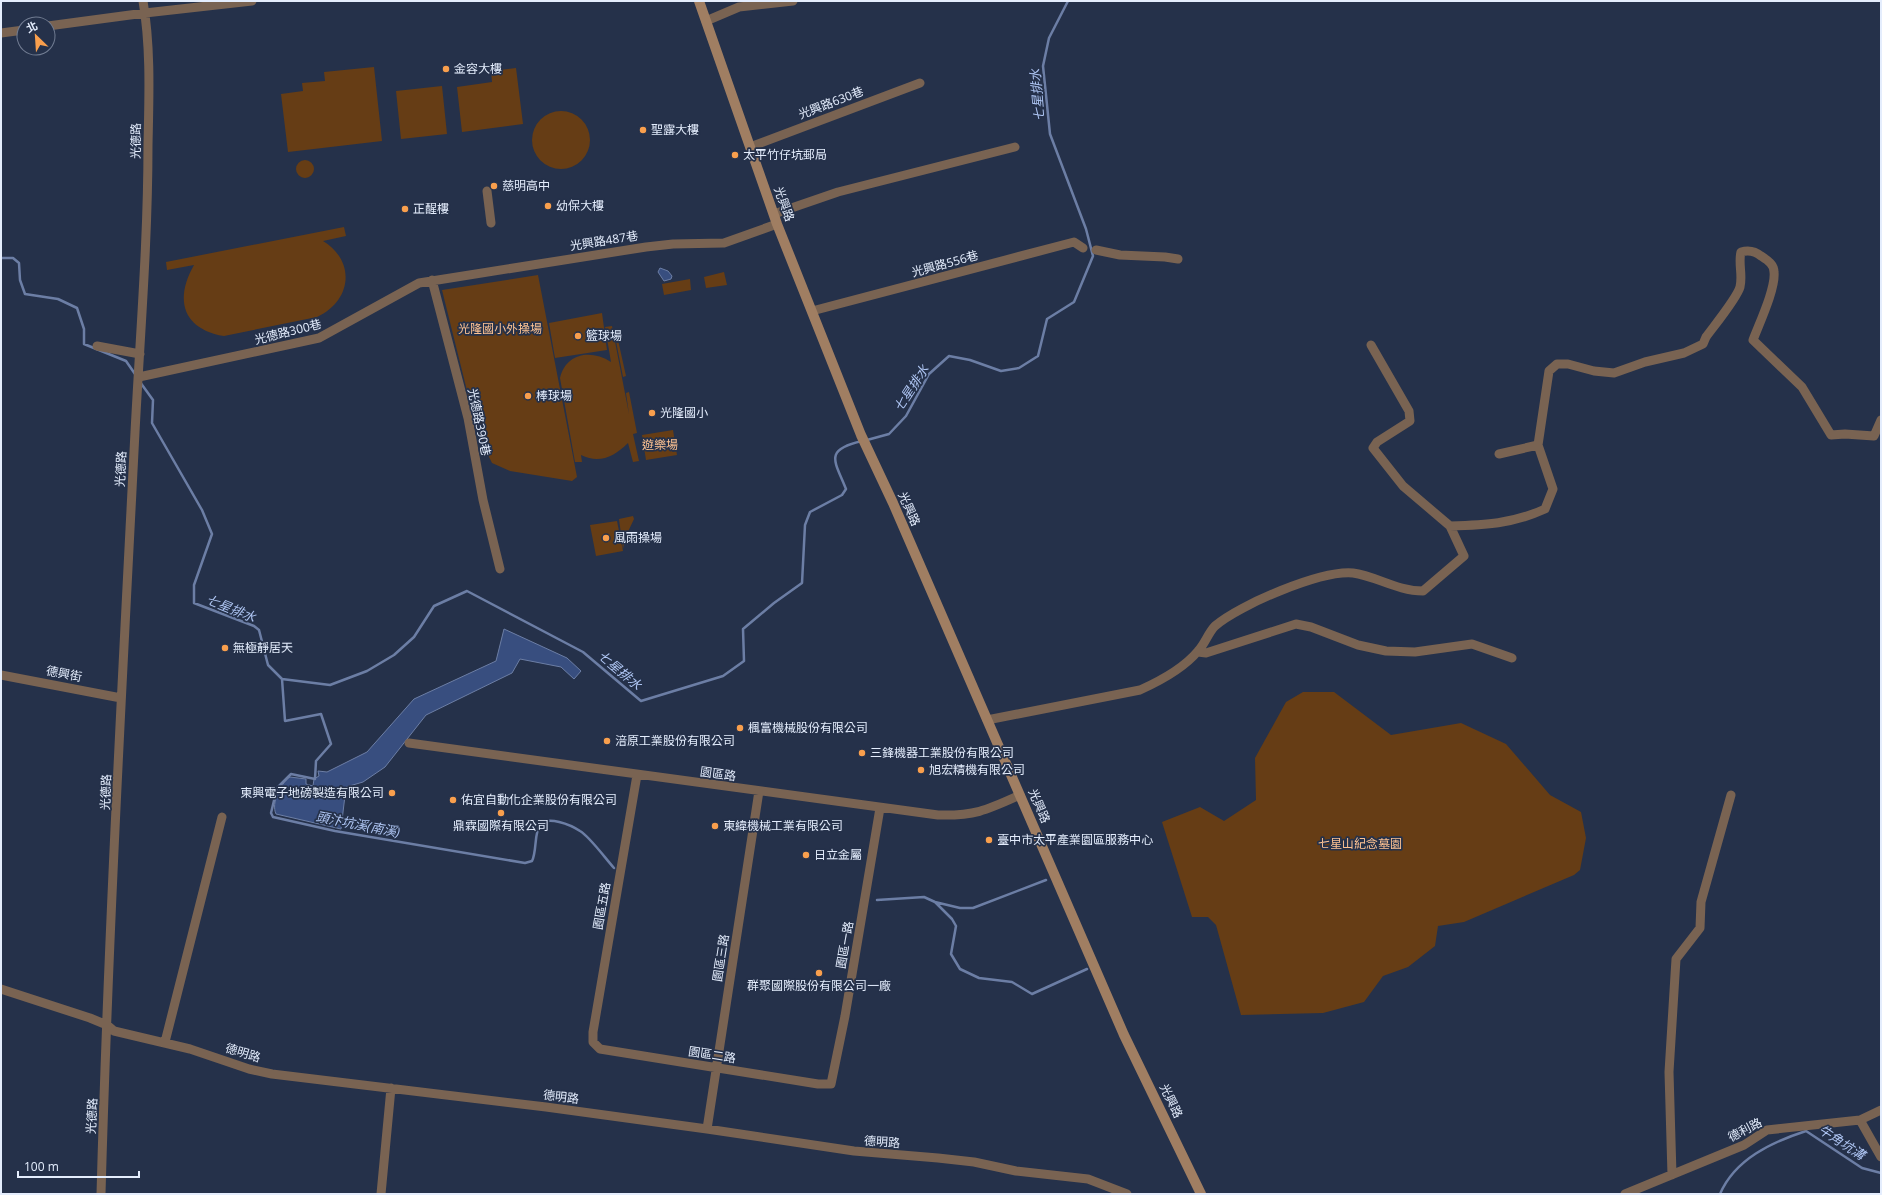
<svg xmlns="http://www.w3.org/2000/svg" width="1882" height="1195" font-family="'Open Sans','Noto Sans TC',sans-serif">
<rect width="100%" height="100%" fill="#25314a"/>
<path fill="#663d15" d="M374,67l8,74 -94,11 -7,-58 22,-3 -1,-8 23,-2 -1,-9z
M516,68l7,56 -61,8 -5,-45 35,-5 -1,-11z
M442,86l5,48 -46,5 -5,-48z
M532 140a29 29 0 1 1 58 0a29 29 0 1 1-58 0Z
M296 169a9 9 0 1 1 18 0a9 9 0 1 1-18 0Z
M344,227l2,9 -23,5c33,20 29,60 -6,76l-93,19c-41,-7 -50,-36 -30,-71l-27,5 -1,-8z
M724,272l3,13 -21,3 -2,-11z
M538,275l39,202 -5,4 -62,-10 -18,-8 -14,-28 -36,-145z
M690,279l1,11 -27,5 -2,-11z
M602,313l5,37 -52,8 -6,-35z
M612,326l17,88 -3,-21 3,-1 8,41 -4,1 6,27 -6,1 -5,-19c-14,14 -29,21 -47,12l1,7h-7l-15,-84c6,-25 31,-29 51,-16l-6,-35z
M614,331h2l10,45 -3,1z
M673,430l4,25 -31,5 -4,-25z
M633,516l1,3 -9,19 -2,11 -4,-30z
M617,521l6,30 -27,5 -6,-31z
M1303,692h31l57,43 70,-12 45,21 44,51 31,17 5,26 -6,32 -6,5 -110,47 -26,4 -3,20 -27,21 -25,9 -19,26 -41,11 -82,2 -25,-90 -8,-8h-16l-30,-95 38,-15 24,14 32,-21 -1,-42 31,-56z"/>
<path fill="#384e7f" stroke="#6c7ea5" d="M660,268l8,3 4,5 -1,3 -7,2 -6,-9z
M504,629l63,29 14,13 -7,8 -13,-12 -41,-8 -8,14 -86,42 -41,52 -22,15 -17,5 -5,42 -65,-15c-5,-11 4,-30 14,-37l16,2v5l7,2 1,-7 5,-3 -1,-5 9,1 40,-20 47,-53 82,-38z"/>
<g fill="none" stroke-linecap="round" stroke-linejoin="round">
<path stroke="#6c7ea5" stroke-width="2.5" d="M1,258h12l6,5 1,17 5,14 33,5 19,9 7,21v15l42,17 9,13
M140,382l13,18 -1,23 50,87 10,24 -18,51v18l60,23 5,4 9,35 14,14 48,6 37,-14 27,-16 20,-18 20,-31 33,-15 116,61 58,49 82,-25 21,-15 -1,-32 31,-26 28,-20 3,-58 5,-13 32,-17 4,-6c-11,-28 -23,-39 16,-48
M867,440l22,-6 17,-18 23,-42 20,-18 21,4 31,11 18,-3 19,-12 9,-37 27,-17 19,-46 -7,-27 -36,-95 -7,-68 6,-28 19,-37
M282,679l3,42 36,-7 10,30 -15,17 -1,18 -24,-5 -14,14 -6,25 2,4 62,14 190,32 7,-2c5,-10 2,-28 8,-36 7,-10 31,0 40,6 10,6 25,27 34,37
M877,900l47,-3 11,5 25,6h13l73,-28
M935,902l17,17 4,7 -5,28 9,15 19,9 33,4 20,12 55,-25
M1720,1194c15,-35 52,-52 86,-63l56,37 19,5"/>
<path stroke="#796352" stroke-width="9" d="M706,21l33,-14 54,-6
M48,26l97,-13 107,-12
M1,33l23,-3
M750,147l170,-64
M487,191l4,32
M774,214l64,-22 177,-45
M1096,250l24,5 45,2 13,2
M432,280l36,138 15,82 17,69
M812,311l262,-69 9,6
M97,346l43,8
M139,377l180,-39 100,-55 227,-36 27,-3 51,-1 53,-19
M1499,454l39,-9
M1450,526c35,-1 62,-2 95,-17l8,-20 -15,-44 11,-74 8,-7h11l26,7 20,2 31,-11 39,-9 19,-9 3,-7c8,-11 31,-39 34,-50 3,-12 -2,-24 1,-35 7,-2 14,-1 20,4 6,4 13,8 13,16 2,16 -15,52 -21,68l49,47 29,48 14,-1 29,2 7,-16
M1198,652l8,1 90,-29 15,3 47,18 28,6 29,1 57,-8 40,14
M1,675l120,23
M987,720l153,-30c20,-9 44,-22 58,-39 7,-7 10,-18 17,-25 24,-21 106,-56 138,-53 23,3 44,18 70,18l41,-35 -14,-30 -47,-40 -30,-38 4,-6 33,-21 -1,-10 -38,-66
M409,743l529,72c37,1 49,-5 82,-20
M637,775l-44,257v10l7,7 218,35h13l14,-68 35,-208
M1,989l89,29 17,7 7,6 76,18 59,20 23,5 274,33 161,22 147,22 84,7 36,4 42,9 72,8 39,15
M165,1042l57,-225
M1860,1120l21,37
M707,1129l52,-338
M1672,1175l-3,-103 7,-113 24,-31 1,-26 30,-107
M101,1194c7,-254 21,-508 34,-762 5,-96 13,-191 13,-287 1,-48 3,-97 -5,-144
M381,1194l10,-106
M1625,1194l119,-49 23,-15 93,-10 21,-10"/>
<path stroke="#a07e62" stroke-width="10" d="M699,1l78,223 84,211 32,68 231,532 77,159"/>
</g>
<g fill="#f99f4d" stroke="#25314a" stroke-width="1.5">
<circle cx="446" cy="69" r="4"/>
<circle cx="643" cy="130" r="4"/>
<circle cx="735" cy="155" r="4"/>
<circle cx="494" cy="186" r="4"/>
<circle cx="548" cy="206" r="4"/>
<circle cx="405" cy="209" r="4"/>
<circle cx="578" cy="336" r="4"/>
<circle cx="528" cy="396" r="4"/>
<circle cx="652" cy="413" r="4"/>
<circle cx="606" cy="538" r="4"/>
<circle cx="225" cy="648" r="4"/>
<circle cx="740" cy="728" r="4"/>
<circle cx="607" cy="741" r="4"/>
<circle cx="862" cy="753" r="4"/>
<circle cx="921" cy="770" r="4"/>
<circle cx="392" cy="793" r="4"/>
<circle cx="453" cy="800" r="4"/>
<circle cx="501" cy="813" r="4"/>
<circle cx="715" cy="826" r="4"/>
<circle cx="989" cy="840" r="4"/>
<circle cx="806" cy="855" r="4"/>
<circle cx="819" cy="973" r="4"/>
</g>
<g text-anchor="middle" stroke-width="3.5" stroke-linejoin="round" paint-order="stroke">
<g font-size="12" fill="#e4edfd" stroke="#25314a" text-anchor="start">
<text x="454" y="73">金容大樓</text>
<text x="651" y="134">聖露大樓</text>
<text x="743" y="159">太平竹仔坑郵局</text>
<text x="502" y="190">慈明高中</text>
<text x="556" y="210">幼保大樓</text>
<text x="413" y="213">正醒樓</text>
<text x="586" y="340">籃球場</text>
<text x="536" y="400">棒球場</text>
<text x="660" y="417">光隆國小</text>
<text x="614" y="542">風雨操場</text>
<text x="233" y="652">無極靜居天</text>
<text x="748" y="732">楓富機械股份有限公司</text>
<text x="615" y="745">涪原工業股份有限公司</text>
<text x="870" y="757">三鋒機器工業股份有限公司</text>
<text x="929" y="774">旭宏精機有限公司</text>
<text x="384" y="797" text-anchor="end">東興電子地磅製造有限公司</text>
<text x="461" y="804">佑宜自動化企業股份有限公司</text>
<text x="501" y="830" text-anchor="middle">鼎霖國際有限公司</text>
<text x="723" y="830">東緯機械工業有限公司</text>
<text x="997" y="844">臺中市太平產業園區服務中心</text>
<text x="814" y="859">日立金屬</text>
<text x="819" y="990" text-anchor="middle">群聚國際股份有限公司一廠</text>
</g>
<g font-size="12" fill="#e4edfd" stroke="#25314a">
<text transform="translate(831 103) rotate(-21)" y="4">光興路630巷</text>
<text transform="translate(136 141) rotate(-89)" y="4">光德路</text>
<text transform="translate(784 204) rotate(70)" y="4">光興路</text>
<text transform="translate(604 241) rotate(-9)" y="4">光興路487巷</text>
<text transform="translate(945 264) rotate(-15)" y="4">光興路556巷</text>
<text transform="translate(288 332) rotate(-14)" y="4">光德路300巷</text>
<text transform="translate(479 422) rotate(78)" y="4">光德路390巷</text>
<text transform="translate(121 469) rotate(-87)" y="4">光德路</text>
<text transform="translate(909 509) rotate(66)" y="4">光興路</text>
<text transform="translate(64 674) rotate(11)" y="4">德興街</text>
<text transform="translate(718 774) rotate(8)" y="4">園區路</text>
<text transform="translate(106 792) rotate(-88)" y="4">光德路</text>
<text transform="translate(1039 806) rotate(67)" y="4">光興路</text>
<text transform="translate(602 906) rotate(-80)" y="4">園區五路</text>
<text transform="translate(845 945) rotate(-80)" y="4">園區一路</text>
<text transform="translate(721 958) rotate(-81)" y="4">園區三路</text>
<text transform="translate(243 1053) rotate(17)" y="4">德明路</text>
<text transform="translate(712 1055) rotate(9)" y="4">園區二路</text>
<text transform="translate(561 1097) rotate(7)" y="4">德明路</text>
<text transform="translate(1171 1101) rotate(64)" y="4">光興路</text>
<text transform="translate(92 1116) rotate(-87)" y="4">光德路</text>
<text transform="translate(1745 1130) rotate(-27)" y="4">德利路</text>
<text transform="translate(882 1142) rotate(4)" y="4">德明路</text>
</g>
<g font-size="12" fill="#fec392" stroke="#25314a">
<text x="500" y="333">光隆國小外操場</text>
<text x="660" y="449">遊樂場</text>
<text x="1360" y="848">七星山紀念墓園</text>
</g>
<g font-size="13" font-style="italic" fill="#afc6f4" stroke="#25314a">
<text transform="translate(1037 95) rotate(-95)" y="5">七星排水</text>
<text transform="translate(911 388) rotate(-57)" y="5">七星排水</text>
<text transform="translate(231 608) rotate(22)" y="5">七星排水</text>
<text transform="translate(620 670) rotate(40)" y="5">七星排水</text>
<text transform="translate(358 824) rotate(11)" y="5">頭汴坑溪(南溪)</text>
<text transform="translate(1842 1142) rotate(33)" y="5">牛角坑溝</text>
</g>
</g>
<rect width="1882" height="1195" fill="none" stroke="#e4edfd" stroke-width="4"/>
<g transform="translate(36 36) rotate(335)"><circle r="19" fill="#25314a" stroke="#717c92"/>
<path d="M0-3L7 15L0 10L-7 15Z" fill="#f99f4d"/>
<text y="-6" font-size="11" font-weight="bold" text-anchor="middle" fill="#e4edfd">北</text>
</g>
<path d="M18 1171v6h121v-6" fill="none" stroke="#e4edfd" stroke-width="2"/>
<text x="24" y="1171" font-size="12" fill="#e4edfd" stroke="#25314a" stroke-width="3" paint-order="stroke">100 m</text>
</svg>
